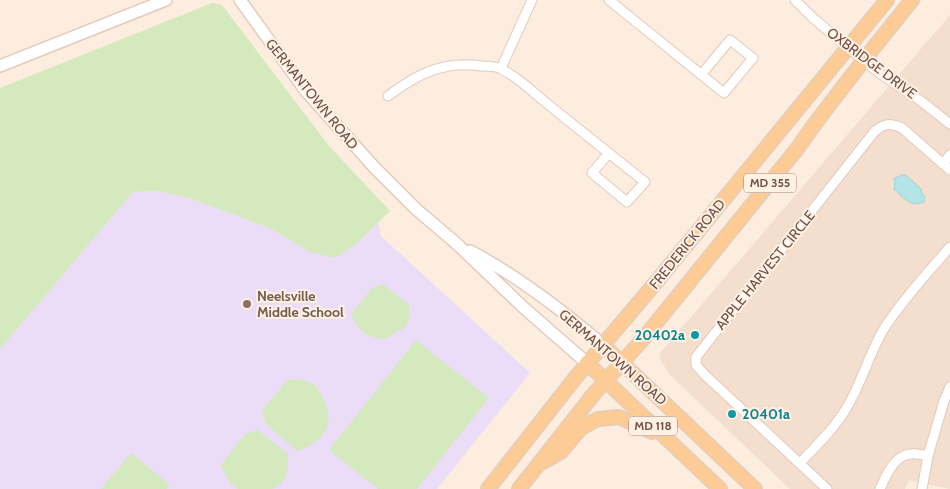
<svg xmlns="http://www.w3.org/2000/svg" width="950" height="489" font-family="Cabin,sans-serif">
<rect width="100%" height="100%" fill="#fceddf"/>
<path fill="#f4decd" d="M950,15v474l-41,-9 -4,9h-115l-120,-114 -10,-16v-6z"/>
<path fill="#ebdcf8" d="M159,191l33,8 80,30 38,23 46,-8 22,-21 3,13 149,137 -93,116h-437v-140l133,-157z"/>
<path fill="#d4e9be" d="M212,3l10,2 107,141 61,65 -34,33 -21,14 -25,-6 -38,-23 -80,-30 -33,-8 -26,1 -133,157v-261z
M383,284l26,21 1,10 -4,12 -22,12c-17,-1 -27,-9 -33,-25l21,-26z
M416,340l73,58 -72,91h-39l-49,-39z
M301,379l14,6c21,29 19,53 -18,66l-31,-27 -4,-14 26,-30z
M258,430l30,24c1,14 -1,31 -17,35 -5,0 -11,0 -16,0 -5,0 -11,0 -16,0 -9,-3 -15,-16 -18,-24l24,-31z
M131,453l39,32 -4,4h-65z"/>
<path fill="#b4e4e5" stroke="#9ad5d7" d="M901,175h5l15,14v3l4,5 -1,5c-13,6 -21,-5 -30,-13l1,-6 -1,-4 2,-2h3z"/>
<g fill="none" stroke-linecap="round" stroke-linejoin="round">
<defs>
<path id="minor" d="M609,0l115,93 29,-35 -23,-18 -29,35
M795,0l17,17 35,30 32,26 42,28 29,23
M501,68l31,-68
M388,96c29,-22 56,-36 94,-30 6,0 14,0 19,3 14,6 31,22 43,32 33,27 67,54 101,81l-18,20 -35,-29 17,-20
M943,164l7,-9
M800,463c16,-17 35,-35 47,-56 16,-26 23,-58 40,-83 18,-27 41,-52 63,-77
M827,489l-122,-114 -9,-10v-8l179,-226c10,-8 15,-8 27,-3l48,42
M880,489c6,-13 14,-34 31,-35 5,-1 12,1 17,2
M922,489l6,-33 16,-55 6,-14"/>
<path id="tertiary" d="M240,0l65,90 69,77 42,42 41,35 67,64 63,55
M0,66l166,-66
M470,251c48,25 92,59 133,94"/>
<path id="primary" d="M603,345l152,144
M587,363l133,126
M543,462l18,-10 20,-24 17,-9 21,-2 33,15
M488,489l88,-112 81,-96 230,-281
M519,489l74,-94 50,-56 154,-190c36,-52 76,-100 115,-149"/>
</defs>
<use href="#minor" stroke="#e2cabe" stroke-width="11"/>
<use href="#tertiary" stroke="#e2cabe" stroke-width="14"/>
<use href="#primary" stroke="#d8cecb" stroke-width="16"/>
<use href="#minor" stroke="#fff" stroke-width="9"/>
<use href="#tertiary" stroke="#fff" stroke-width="11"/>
<use href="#primary" stroke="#fdcb95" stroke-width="14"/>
</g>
<circle fill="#8d6e63" stroke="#fff2e5" stroke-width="2" cx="247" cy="304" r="5"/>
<g fill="#0f9aa8" stroke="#fff2e5" stroke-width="2">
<circle cx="695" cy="335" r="5"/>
<circle cx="732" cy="414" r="5"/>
</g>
<g text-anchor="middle" stroke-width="4" stroke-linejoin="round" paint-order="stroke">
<g fill="#fff2e5" stroke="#9c8176" stroke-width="1">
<rect x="744" y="173.5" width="52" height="19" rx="4"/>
<rect x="629" y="416.5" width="48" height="19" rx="4"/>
</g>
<g font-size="12" font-weight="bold" fill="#725147">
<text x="770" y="187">MD 355</text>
<text x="653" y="430">MD 118</text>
</g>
<g font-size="14" fill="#725147" stroke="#fff2e5">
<text transform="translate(872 63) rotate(37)" y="5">OXBRIDGE DRIVE</text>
<text transform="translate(312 94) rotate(51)" y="5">GERMANTOWN ROAD</text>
<text transform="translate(687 244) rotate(-51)" y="5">FREDERICK ROAD</text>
<text transform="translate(765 270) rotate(-51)" y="5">APPLE HARVEST CIRCLE</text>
<text transform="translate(613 357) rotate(41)" y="5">GERMANTOWN ROAD</text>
</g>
<g font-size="14" font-weight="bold" fill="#785e54" stroke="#fff2e5" text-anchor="start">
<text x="257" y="301">Neelsville<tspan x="257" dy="16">Middle School</tspan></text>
</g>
<g font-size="14" font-weight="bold" fill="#0d838f" stroke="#fff2e5" text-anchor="end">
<text x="685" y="340">20402a</text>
<text x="742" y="419" text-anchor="start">20401a</text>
</g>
</g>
</svg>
